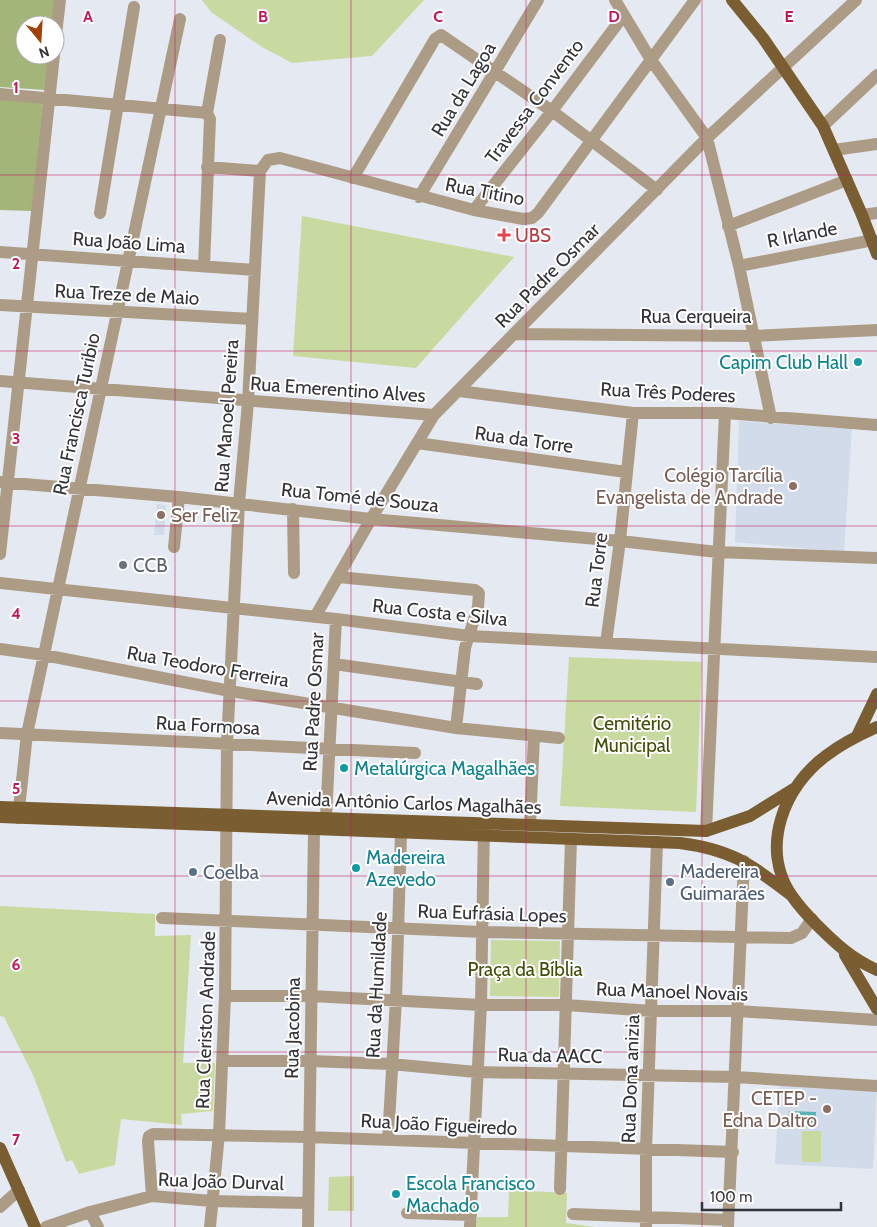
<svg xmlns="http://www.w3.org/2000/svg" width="877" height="1227" font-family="Cabin,sans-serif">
<rect width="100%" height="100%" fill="#e4e9f2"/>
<path fill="#d2dbea" d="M739,421l113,8 -8,123 -109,-10z
M157,504l9,1 -2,30h-10z
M780,1081l97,5 -4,83 -98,-5z"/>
<path fill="#c8da9f" d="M202,0h222l-52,56 -80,7 -30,-16 -51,-35z
M302,216l212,41 -98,111 -123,-12z
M569,657l133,5 -6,150 -136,-6z
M0,906l155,8v22l36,-1 -8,128h32l-2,48 -32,3 1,11 -61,-6 -6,46 -36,9 -7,-14 -6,2 -33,-87 -29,-58 -4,-1z
M491,940l69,1 -1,56 -69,-1z
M802,1131h19v31h-19z
M354,1176v35h-26l1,-34z
M509,1190l58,3 -1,30 29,4h-119l1,-10h31z"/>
<path fill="#a3b578" d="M0,0h55l-2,25h-28v30h24l-4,35 -45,-3z
M0,99l43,2 -11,110 -32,-1z"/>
<path fill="#59b1b4" d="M789,1111l27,1 -1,16 -27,-2z"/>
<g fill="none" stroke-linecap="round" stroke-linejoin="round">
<path stroke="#ad9c85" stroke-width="12" d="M615,0l36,60 56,78 32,128 32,152
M55,43l5,-43
M0,94l207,19 3,6 -6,147
M207,113l13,-73
M823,126l54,-51
M834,150l43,-6
M207,167l53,4
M353,178l82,-139 6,-4 111,76 105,79
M419,197l119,-197
M474,210l78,-99 72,-96
M100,213l34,-206
M862,215l15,-2
M728,226l119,-46
M0,252l255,18
M739,266l134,-26
M0,305l252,14
M515,334l238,2 124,-6
M0,381l434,34
M459,391l174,22h92l152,12
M417,443l209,29
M0,482l179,15 192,22 249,22 97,11 160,6
M293,509l1,64
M174,547l5,-50
M0,554l54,-499
M338,577l137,13 4,3 -1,14 -13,41 -9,80
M0,583l336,36 133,17 408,21
M315,617l56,-98 63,-104 273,-277 149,-138
M606,643l14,-102 13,-128
M0,649l44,6 186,36 226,37 103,10
M334,664l143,20
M0,733l415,20
M326,817l10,-198
M18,818l9,-84 153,-715
M530,825l4,-89
M706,831c7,-139 12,-279 19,-418
M162,918l320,14 309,6 11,-5 10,-14
M225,996h86l170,9h85l86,6h86l139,9
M222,1061h88l81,3 85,8 260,5 141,9
M388,1140l8,-141 5,-166
M560,1189l11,-350
M152,1196l-4,-55 1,-5 4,-2 155,3 425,15
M0,1207l19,-17
M90,1212l8,15
M407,1213l64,2
M573,1214l155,6
M46,1227l44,-15 62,-16 60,5 96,2
M210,1227l9,-93 6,-138 2,-252 12,-241 9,-101 12,-231 8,-11 12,-2 194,52 49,9 9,-1 6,-5 157,-213
M308,1227l6,-397
M470,1227l11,-222 3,-180
M646,1227v-77l11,-308
M728,1227l16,-366"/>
<path stroke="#7a5d30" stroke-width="12" d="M732,0l31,38 60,88 39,89 15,39
M877,727c-18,8 -34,16 -50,28 -43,31 -68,93 -35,141 7,10 16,20 25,29 19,19 35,34 60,45
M857,736l20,-42
M0,807l706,24 44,-15 45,-28
M0,817l680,26c53,7 70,21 111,52
M845,955l32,54
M0,1148l35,79"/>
</g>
<path fill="none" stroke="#c2185b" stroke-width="1" stroke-opacity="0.55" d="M175,0v1227M351,0v1227M526,0v1227M702,0v1227M0,175h877M0,351h877M0,526h877M0,701h877M0,876h877M0,1052h877"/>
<path fill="#e0444e" stroke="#fff" stroke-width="2" d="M501.5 227.5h5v5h5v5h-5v5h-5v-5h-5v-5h5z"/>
<g fill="#0f9aa8" stroke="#fff" stroke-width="2">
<circle cx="858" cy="362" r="5"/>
<circle cx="344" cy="768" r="5"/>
<circle cx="356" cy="868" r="5"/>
<circle cx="396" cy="1194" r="5"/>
</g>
<g fill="#8d6e63" stroke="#fff" stroke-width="2">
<circle cx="793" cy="486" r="5"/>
<circle cx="161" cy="515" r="5"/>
<circle cx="827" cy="1109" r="5"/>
</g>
<circle fill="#6b7280" stroke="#fff" stroke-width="2" cx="123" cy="565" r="5"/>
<g fill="#5c6f8a" stroke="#fff" stroke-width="2">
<circle cx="193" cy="872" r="5"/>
<circle cx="670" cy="882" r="5"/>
</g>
<g text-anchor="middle" stroke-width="4" stroke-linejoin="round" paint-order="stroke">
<g font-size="19" fill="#333438" stroke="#fff">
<text transform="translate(463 89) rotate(-59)" y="7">Rua da Lagoa</text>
<text transform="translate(534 101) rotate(-53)" y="7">Travessa Convento</text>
<text transform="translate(485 191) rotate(11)" y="7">Rua Titino</text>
<text transform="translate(802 234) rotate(-11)" y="7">R Irlande</text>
<text transform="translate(129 242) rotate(4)" y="7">Rua João Lima</text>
<text transform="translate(547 275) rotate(-45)" y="7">Rua Padre Osmar</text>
<text transform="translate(127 294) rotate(3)" y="7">Rua Treze de Maio</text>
<text x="696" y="323">Rua Cerqueira</text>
<text transform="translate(338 389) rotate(4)" y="7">Rua Emerentino Alves</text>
<text transform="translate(668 392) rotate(3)" y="7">Rua Três Poderes</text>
<text transform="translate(76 414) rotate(-78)" y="7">Rua Francisca Turibio</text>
<text transform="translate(226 416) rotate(-86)" y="7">Rua Manoel Pereira</text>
<text transform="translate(524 439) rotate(8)" y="7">Rua da Torre</text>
<text transform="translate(360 497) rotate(6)" y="7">Rua Tomé de Souza</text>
<text transform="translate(596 570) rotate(-83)" y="7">Rua Torre</text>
<text transform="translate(440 612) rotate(6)" y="7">Rua Costa e Silva</text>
<text transform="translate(208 666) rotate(10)" y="7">Rua Teodoro Ferreira</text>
<text transform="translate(313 702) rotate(-87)" y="7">Rua Padre Osmar</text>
<text transform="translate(208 725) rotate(3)" y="7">Rua Formosa</text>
<text transform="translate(404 802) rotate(2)" y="7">Avenida Antônio Carlos Magalhães</text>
<text transform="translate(492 913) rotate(2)" y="7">Rua Eufrásia Lopes</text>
<text transform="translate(376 985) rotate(-87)" y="7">Rua da Humildade</text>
<text transform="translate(672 991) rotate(2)" y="7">Rua Manoel Novais</text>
<text transform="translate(205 1020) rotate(-88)" y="7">Rua Cleriston Andrade</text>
<text transform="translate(292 1028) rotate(-89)" y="7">Rua Jacobina</text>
<text transform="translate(550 1055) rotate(1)" y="7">Rua da AACC</text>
<text transform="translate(630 1079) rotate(-88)" y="7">Rua Dona anizia</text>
<text transform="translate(439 1124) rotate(3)" y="7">Rua João Figueiredo</text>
<text transform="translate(221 1181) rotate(2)" y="7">Rua João Durval</text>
</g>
<g font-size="19" fill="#be3a42" stroke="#fff" text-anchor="start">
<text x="515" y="242">UBS</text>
</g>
<g font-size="19" fill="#0d838f" stroke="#fff" text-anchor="start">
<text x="848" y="369" text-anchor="end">Capim Club Hall</text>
<text x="354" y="775">Metalúrgica Magalhães</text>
<text x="366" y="864">Madereira<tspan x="366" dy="22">Azevedo</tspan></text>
<text x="406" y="1190">Escola Francisco<tspan x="406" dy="22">Machado</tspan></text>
</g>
<g font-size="19" fill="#785e54" stroke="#fff" text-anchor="end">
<text x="783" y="482">Colégio Tarcília<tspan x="783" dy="22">Evangelista de Andrade</tspan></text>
<text x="171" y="522" text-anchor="start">Ser Feliz</text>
<text x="817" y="1105">CETEP -<tspan x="817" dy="22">Edna DaItro</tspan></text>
</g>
<g font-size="19" fill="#5b616d" stroke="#fff" text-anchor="start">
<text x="133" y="572">CCB</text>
</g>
<g font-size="19" fill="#3f4d05" stroke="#fff">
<text x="632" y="730">Cemitério<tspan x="632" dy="22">Municipal</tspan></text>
<text x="525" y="976">Praça da Bíblia</text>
</g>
<g font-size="19" fill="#4e5e75" stroke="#fff" text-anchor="start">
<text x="680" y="878">Madereira<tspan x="680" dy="22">Guimarães</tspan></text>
<text x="203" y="879">Coelba</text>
</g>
</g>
<g font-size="16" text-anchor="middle" font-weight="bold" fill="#c2185b" stroke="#fff" stroke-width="4" stroke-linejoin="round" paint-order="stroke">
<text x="88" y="22">A</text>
<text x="263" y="22">B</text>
<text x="438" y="22">C</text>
<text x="614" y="22">D</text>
<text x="789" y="22">E</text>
<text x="16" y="93">1</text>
<text x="16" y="269">2</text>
<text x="16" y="444">3</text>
<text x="16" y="619">4</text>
<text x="16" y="794">5</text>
<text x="16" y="970">6</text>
<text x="16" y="1145">7</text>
</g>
<g transform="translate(40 40) rotate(162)"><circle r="24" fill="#ffffff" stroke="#adaeaf"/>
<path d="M0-4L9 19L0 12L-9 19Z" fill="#a33f07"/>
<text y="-8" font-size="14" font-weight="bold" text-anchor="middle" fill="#333438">N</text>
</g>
<path d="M702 1202v8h139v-8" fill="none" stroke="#333438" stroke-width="2.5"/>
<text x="710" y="1202" font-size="15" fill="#333438" stroke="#ffffff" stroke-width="4" paint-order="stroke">100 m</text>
</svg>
